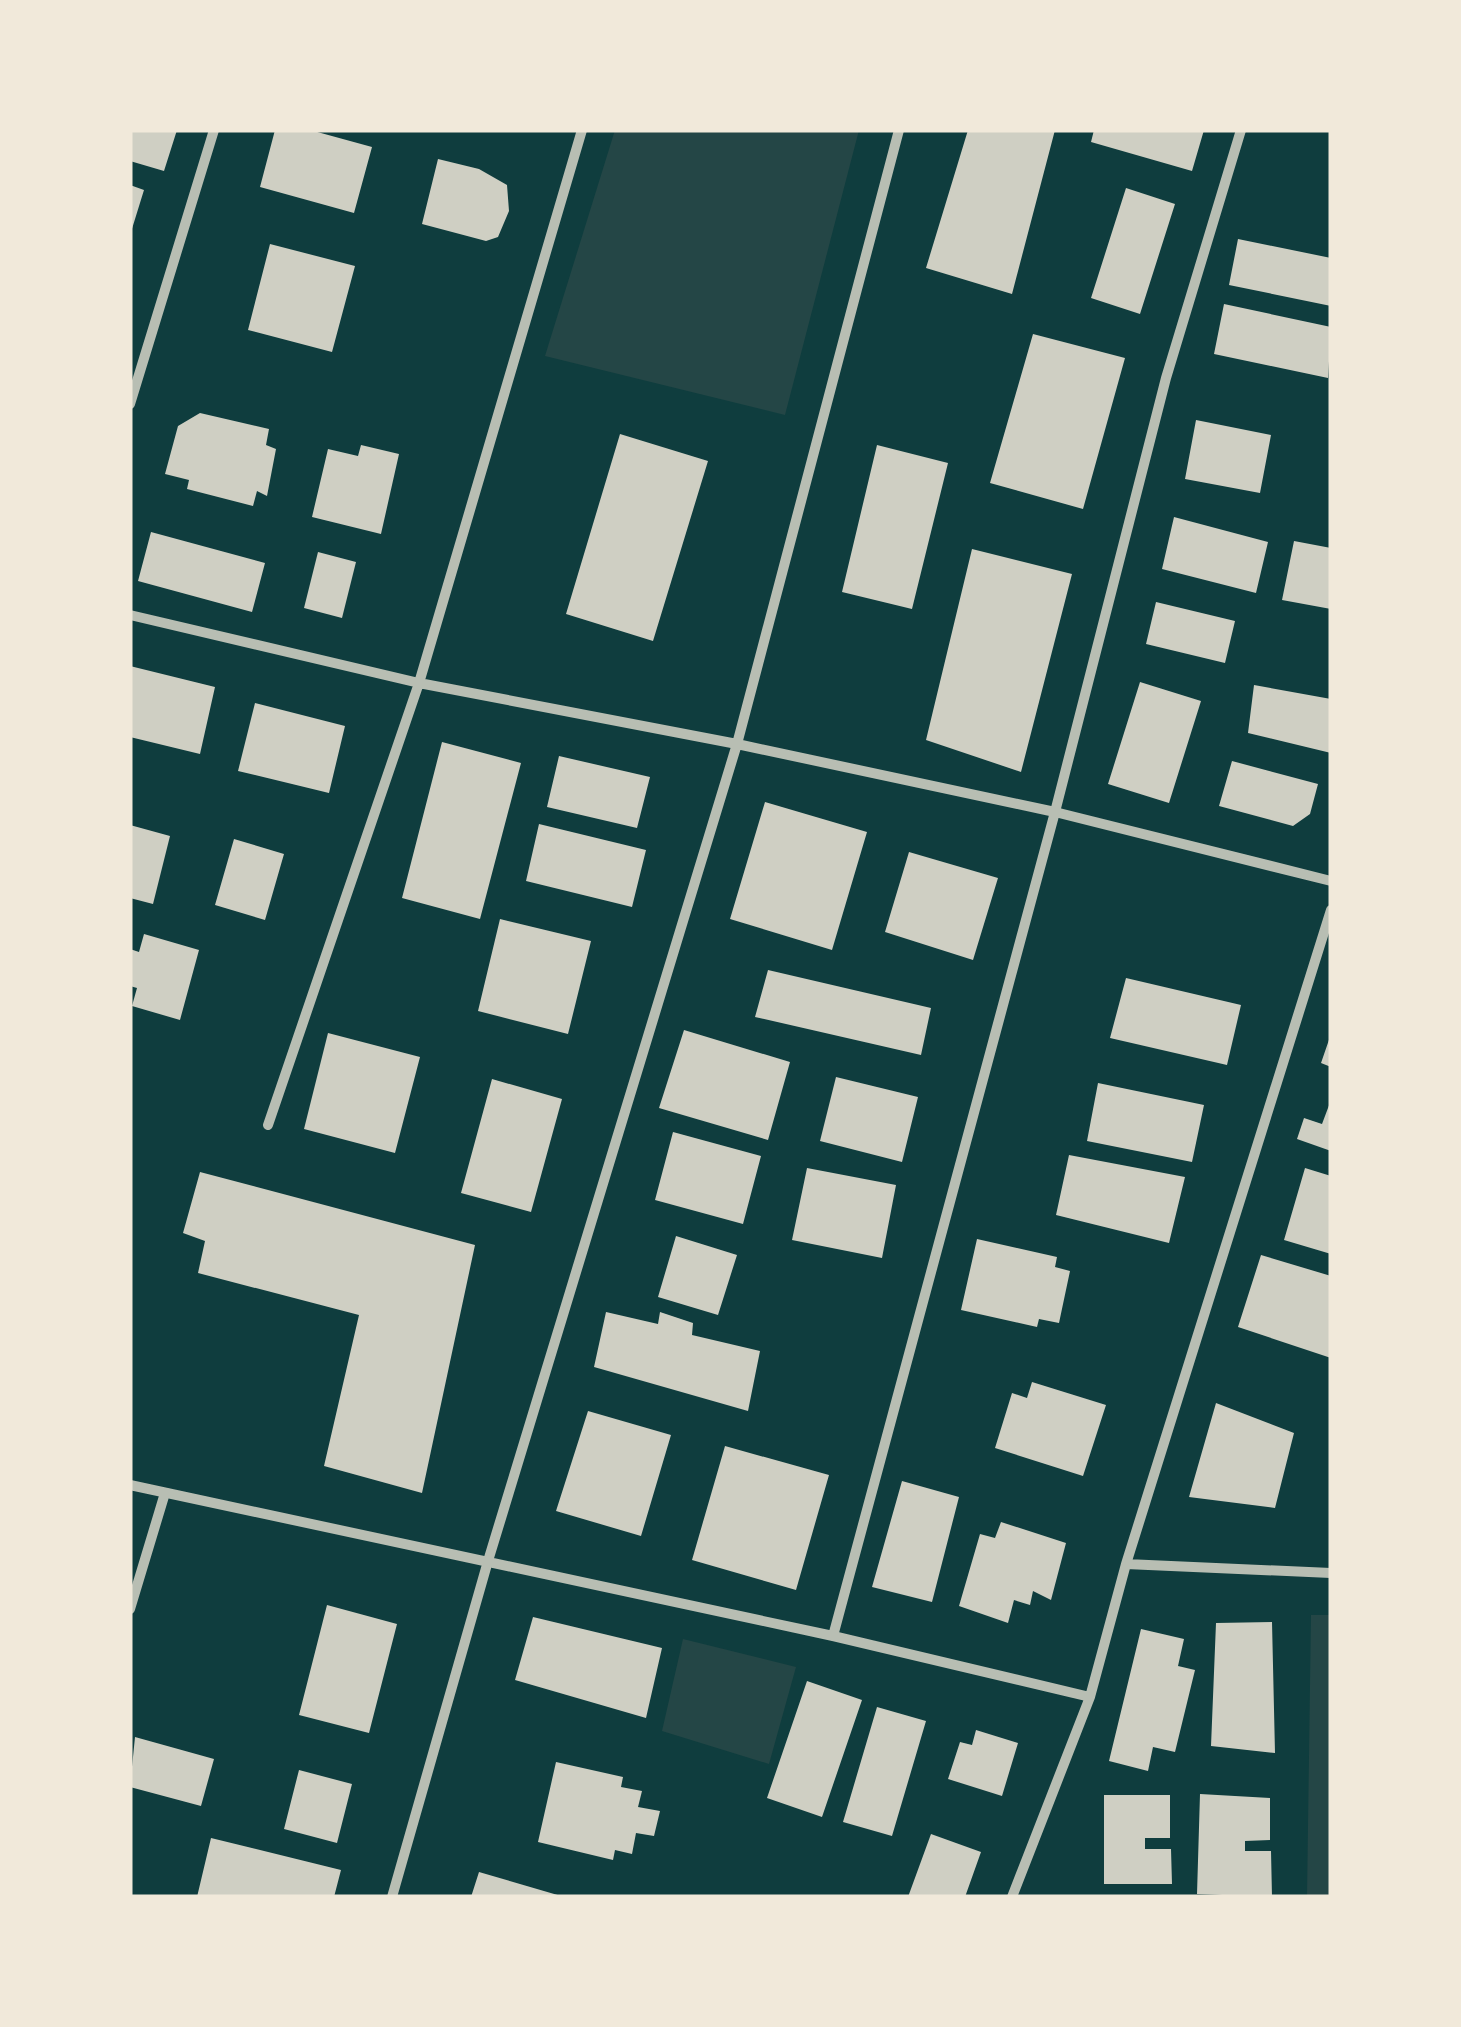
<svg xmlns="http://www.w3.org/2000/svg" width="1461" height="2027" font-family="'Work Sans',sans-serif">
<rect width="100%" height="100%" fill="#0f3d3e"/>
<path fill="#244646" d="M615,130h244l-74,285 -240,-59z
M1311,1615h20v282h-24z
M683,1639l113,28 -27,97 -107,-33z"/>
<path fill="#cfcfc3" d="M130,130h47l-13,41 -34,-10z
M275,130h35l62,17 -18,66 -94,-26z
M968,130h87l-43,164 -86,-26z
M1094,130h110l-12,41 -101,-29z
M438,159l41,10 28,16 2,26 -11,26 -12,4 -64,-17z
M130,185l14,5 -13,42h-1z
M1126,188l49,16 -35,110 -49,-16z
M1238,239l93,19v48l-102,-21z
M270,244l85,22 -23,86 -84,-22z
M1224,304l107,23 -3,51 -114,-24z
M1033,334l92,24 -42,151 -93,-26z
M200,413l69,16 -3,16 10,4 -9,47 -10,-5 -4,15 -66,-17 2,-9 -24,-6 13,-48z
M1196,420l75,15 -11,58 -75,-14z
M620,434l88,27 -55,180 -87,-27z
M361,445l38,9 -18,80 -69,-17 16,-68 30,7z
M877,445l71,18 -36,146 -70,-17z
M1174,517l94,25 -12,51 -94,-24z
M151,532l114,31 -13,49 -114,-31z
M1294,541l37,7v61l-49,-9z
M972,549l100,25 -51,198 -95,-32z
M318,552l38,10 -14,56 -38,-10z
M1156,602l79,19 -10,42 -79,-19z
M130,666l85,21 -15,67 -70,-17z
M1140,682l61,19 -32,102 -61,-19z
M1254,685l77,14v54l-83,-20z
M255,703l90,23 -16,67 -91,-22z
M442,742l79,21 -41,156 -78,-21z
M559,756l91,21 -13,51 -90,-21z
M1232,761l86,23 -8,30 -17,12 -74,-20z
M765,802l102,30 -35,118 -102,-31z
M539,824l107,26 -14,57 -106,-26z
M130,825l40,11 -17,68 -23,-6z
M234,839l50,15 -19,66 -50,-15z
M909,852l89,26 -25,82 -88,-28z
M500,919l91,22 -23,93 -90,-23z
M144,934l55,16 -19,70 -48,-14 5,-18 -7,-2v-37l9,3z
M768,970l163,38 -10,47 -166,-38z
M1126,978l115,27 -14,60 -117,-27z
M684,1030l106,32 -22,78 -109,-32z
M328,1033l92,24 -25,96 -91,-24z
M1331,1034v33l-10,-4z
M836,1077l82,20 -16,65 -82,-21z
M492,1079l70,20 -31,113 -70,-19z
M1098,1083l106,22 -12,57 -105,-21z
M1331,1100v51l-34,-12 7,-21 18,6z
M673,1132l88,24 -18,68 -88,-24z
M1069,1155l116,22 -16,66 -113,-28z
M807,1168l89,17 -14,73 -90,-18z
M1305,1168l26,8v78l-47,-14z
M200,1172l275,73 -53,248 -98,-27 35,-151 -161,-42 7,-32 -22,-8z
M676,1236l61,19 -19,60 -60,-18z
M977,1239l80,18 -2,10 15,4 -11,52 -20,-4 -2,8 -76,-17z
M1261,1255l70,21v82l-93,-31z
M606,1312l52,12 2,-12 33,11 -1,12 68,16 -12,60 -154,-44z
M1032,1382l74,23 -23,71 -88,-28 17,-55 15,5z
M1216,1403l78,30 -19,75 -86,-11z
M588,1411l83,24 -30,101 -85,-25z
M725,1446l104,29 -33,115 -104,-30z
M902,1481l57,16 -27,105 -60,-15z
M1001,1522l65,21 -15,57 -18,-9 -3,14 -16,-5 -6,23 -49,-17 21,-72 15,4z
M327,1605l70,19 -28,109 -70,-18z
M533,1617l129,31 -16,70 -131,-38z
M1272,1622l3,131 -64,-7 5,-123z
M1141,1629l43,10 -6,27 17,4 -20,82 -22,-5 -5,24 -39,-10z
M807,1681l55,19 -40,117 -55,-19z
M877,1707l49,14 -34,115 -49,-14z
M976,1730l42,13 -16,53 -54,-17 12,-37 12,3z
M135,1737l79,22 -13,47 -71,-19z
M556,1762l67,15 -2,10 21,4 -4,16 22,4 -6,25 -18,-3 -4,21 -17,-4 -2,10 -75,-18z
M299,1770l53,14 -15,59 -53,-14z
M1200,1794l70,4v42l-25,1v10h26l1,46 -75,-3z
M1104,1795h66v43h-25v11h26l1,35h-68z
M931,1834l50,18 -16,45h-57z
M211,1838l130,32 -7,27h-137z
M479,1872l82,24v1h-90z"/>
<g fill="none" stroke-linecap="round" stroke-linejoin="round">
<path stroke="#b8beb3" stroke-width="10" d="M130,404l84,-274
M130,615l289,68 318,61 318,68 276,69
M268,1125l151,-442 163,-553
M130,1485l703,151 257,61
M1126,1564l205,9
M130,1609l35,-116
M833,1636l222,-824 111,-434 75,-248
M392,1897l96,-336 249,-817 162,-614
M1012,1897l78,-200 36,-133 205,-654"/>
</g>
<rect width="1461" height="2027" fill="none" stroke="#f1e9da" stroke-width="265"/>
</svg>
